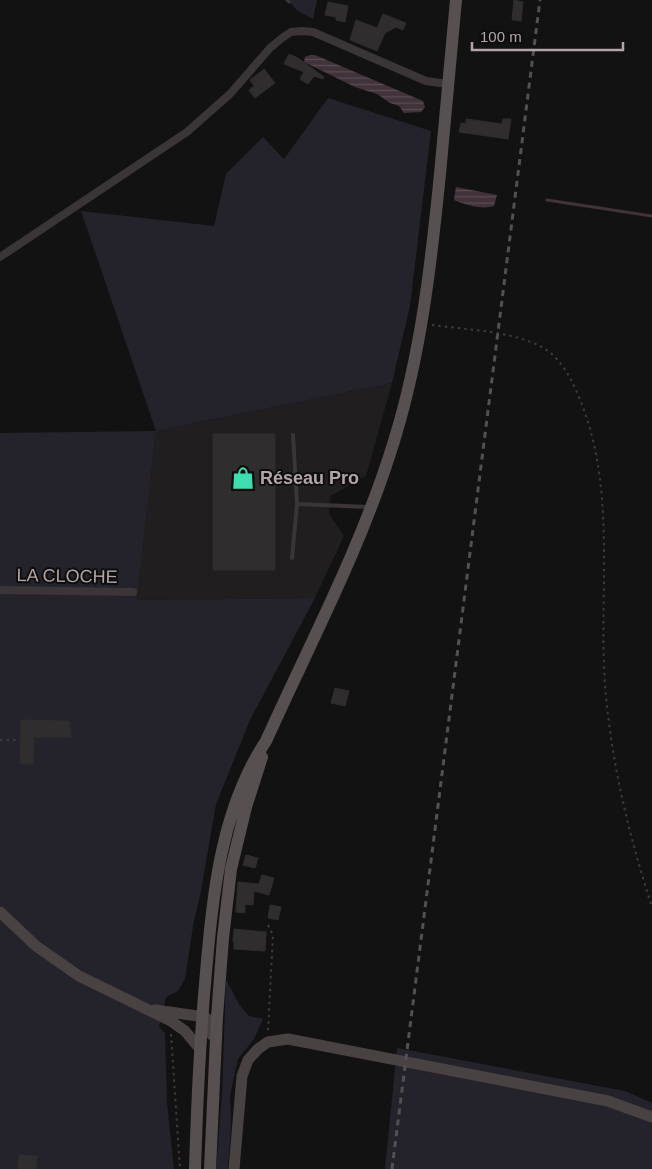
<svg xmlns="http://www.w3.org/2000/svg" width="652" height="1169" font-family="Helvetica,sans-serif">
<defs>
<pattern id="water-rules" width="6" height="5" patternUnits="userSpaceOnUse" patternTransform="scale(1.25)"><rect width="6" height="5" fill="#42323a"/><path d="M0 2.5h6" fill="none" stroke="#5b4d54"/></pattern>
</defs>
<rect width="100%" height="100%" fill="#131212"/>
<path fill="#201e1e" d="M392,383l-26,93 -36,20 -1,18 15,22 -29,62 -178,2 19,-169z"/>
<path fill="#24232b" d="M287,0h30l-4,19 -15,-8z
M328,98l103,33 -21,175 -18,77 -236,48 -19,169 178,-2 -65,122 -34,84 -15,87 -8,35 -8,53 -7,12 -12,6 -7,30 6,6 2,70 7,66h-174v-736l156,-2 -75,-220 133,15 12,-52 37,-37 21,22z
M226,980l13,24 10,12 14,3 -9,20 -16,20 -8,36 1,30 -3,44h-12l6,-75z
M397,1048l228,43 27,12v66h-267z"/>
<path fill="url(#water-rules)" d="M310,55h5l108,46 2,6 -4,5 -17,1 -5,-7 -9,-3 -13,-9 -22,-7 -51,-25 1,-5z
M456,187l41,8 -3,11c-13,4 -28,-1 -40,-6z"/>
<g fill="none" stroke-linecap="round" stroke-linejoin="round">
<path stroke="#42323a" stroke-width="3" d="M287,0l2,2
M547,200l105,16"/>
</g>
<path fill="#2f2d2d" stroke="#2f2c2c" d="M514,0l9,2 -2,19 -9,-1z
M328,2l20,4 -3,16 -9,-2v-3l-11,-2z
M383,14l23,9 -3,7 -7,-3 -11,6 -8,18 -27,-11 6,-20 21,8z
M289,54l9,4 26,19 -1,2 -9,-3 -6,8 -8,-5 4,-7 -20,-8z
M264,69l11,14 -20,15 -6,-8 5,-4 -4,-6z
M466,119l36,5 1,-5h8l-3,20 -49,-7 2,-9 5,1z
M213,434h62v136h-62z
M335,688l14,3 -4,15 -14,-3z
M21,720l48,1 2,16h-37l-1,27 -13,-1z
M246,855l12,3 -3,10 -12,-3z
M262,875l12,3 -5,17 -15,-4 -1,14 -8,-1v9l-9,-1 2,-30 21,2z
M270,905l11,2 -3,13 -10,-2z
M234,929l32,3 -1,19 -31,-2v-7h-1z
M19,1155l18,1 -1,13h-18z"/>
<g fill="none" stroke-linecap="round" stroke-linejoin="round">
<path stroke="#3f3a3b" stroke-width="2" stroke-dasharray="2.5 4" stroke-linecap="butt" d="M432,325c34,5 97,6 122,31 13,13 20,29 27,46 37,93 16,197 25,295 7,72 24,142 46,210
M0,740h18
M268,925l5,10 -5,96
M171,1034l9,135"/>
<path stroke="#3a3536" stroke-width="4" d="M297,504l72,3
M292,558l5,-54 -4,-69"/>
<path stroke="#3a3536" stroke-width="8" d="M0,257l187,-125 43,-38 40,-46 12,-10 9,-6 11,-1 11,1 113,49 22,3
M0,590l133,2"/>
<path stroke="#484243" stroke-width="11" d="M0,912l36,34 43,30 92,45 14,10 15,18
M155,1010l50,7 7,7v11
M234,1169l8,-93 6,-16 10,-11 10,-7 20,-3 320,62 44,16"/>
<path stroke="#575051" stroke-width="12" d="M195,1169c2,-66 5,-131 11,-197 7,-79 15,-163 60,-231 45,-100 96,-195 128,-300 27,-87 37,-177 46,-267 5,-58 11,-116 16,-174
M210,1169l7,-152 6,-79 8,-69 15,-62 16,-50"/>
<path stroke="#554f50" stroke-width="3" stroke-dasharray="6 5" stroke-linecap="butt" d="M392,1169l148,-1169"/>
</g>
<defs>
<symbol id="shop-bare" viewBox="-9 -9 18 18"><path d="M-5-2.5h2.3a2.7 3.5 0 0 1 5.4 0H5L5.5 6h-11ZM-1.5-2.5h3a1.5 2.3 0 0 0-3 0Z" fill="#3fdeb0" stroke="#0e0d0d" stroke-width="2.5" paint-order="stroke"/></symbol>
</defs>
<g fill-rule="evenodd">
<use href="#shop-bare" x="227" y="462" width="32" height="32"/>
</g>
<g text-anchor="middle" stroke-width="4" stroke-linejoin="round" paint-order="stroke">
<g font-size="18" font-weight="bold" fill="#b2a5a8" stroke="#0e0d0d" text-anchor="start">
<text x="260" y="484">Réseau Pro</text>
</g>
<g font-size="18" fill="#b2a5a8" stroke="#0e0d0d">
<text transform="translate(67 576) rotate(1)" y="6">LA CLOCHE</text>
</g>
</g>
<path d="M472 42v8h151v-8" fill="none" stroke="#b2a5a8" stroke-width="2.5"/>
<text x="480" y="42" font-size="15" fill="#b2a5a8" stroke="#0e0d0d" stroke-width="4" paint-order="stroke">100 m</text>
</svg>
